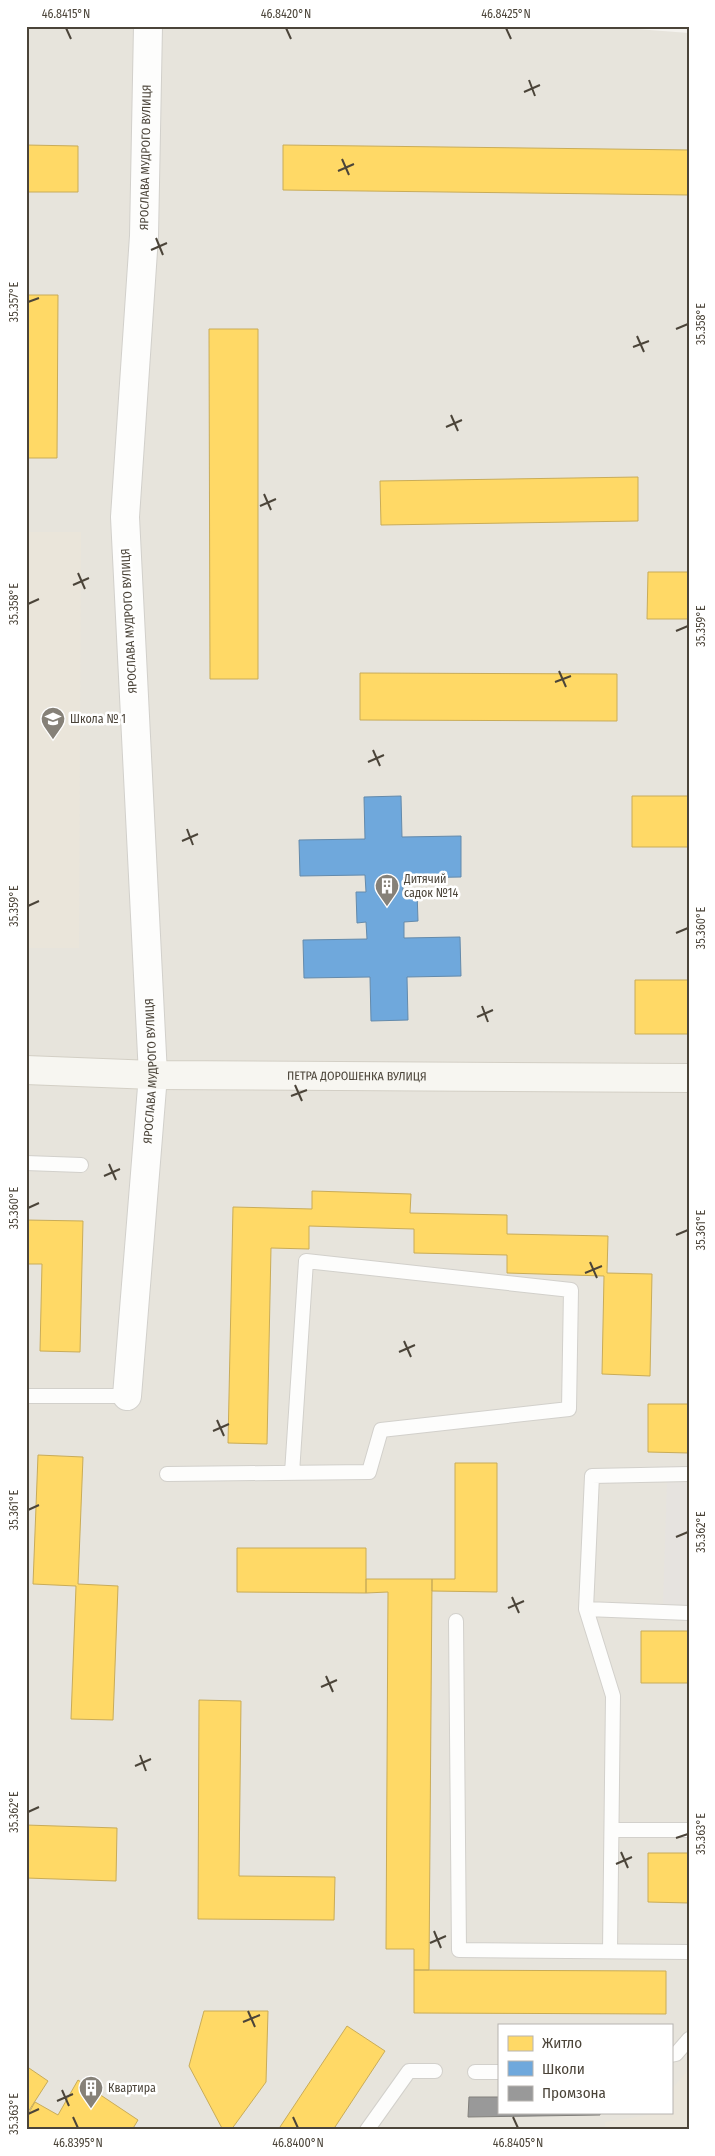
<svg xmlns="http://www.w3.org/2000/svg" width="715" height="2156" font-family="'Fira Sans Condensed',sans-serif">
<rect width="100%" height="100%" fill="#f4f2ee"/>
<path fill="#e7e4dc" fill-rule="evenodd" d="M26,26h571l92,7v2097h-663zM499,2025h172v87h-172z"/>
<path fill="#eae5da" d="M26,532h55l-2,416h-53z
M689,2069v61h-84v-8l44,-7 3,-3h19v-22z"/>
<path fill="#e6e3df" d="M667,1481l22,1v123h-26z"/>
<path fill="#ffd966" stroke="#c9ac58" d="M26,145l52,1v46h-52z
M283,145l406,5v45l-406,-5z
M26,295h32l-1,163h-31z
M209,329h49v350h-48z
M638,477v44l-257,4 -1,-44z
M648,572h41v47h-42z
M360,673l257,1v47l-257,-1z
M632,796h57v51h-57z
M635,980h54v54h-54z
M312,1191l99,3 -1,19 97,2v19l101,2 -1,37 45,1 -2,102 -48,-2 2,-98 -97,-3v-18l-93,-2v-24l-105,-3v23l-38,-1 -4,196 -39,-1 5,-236 79,2z
M26,1220l57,1 -3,131 -40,-1 2,-87h-16z
M648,1404h41v49l-41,-1z
M38,1455l45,2 -5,127 40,2 -5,134 -42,-1 5,-133 -43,-2z
M455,1463h42v129l-65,-1v-12h23z
M237,1548h129v45l-129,-1z
M366,1579h66l-3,391h-15v-21h-28l2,-357 -22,1z
M641,1631h48v52h-48z
M199,1700l42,1 -2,175 96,1 -1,43 -136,-1z
M26,1825l91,3 -1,53 -90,-3z
M648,1853h41v50l-41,-1z
M414,1970l252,1v43l-252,-1z
M204,2011h64l-2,71 -35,48h-8l-34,-64z
M347,2026l38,25 -52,79h-55z
M26,2066l22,15 -22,34z
M78,2080l60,40 -6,10 -106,-2v-10l9,-16 23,13z"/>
<path fill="#6fa8dc" stroke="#648aab" d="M401,796l1,41 59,-1v41l-58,1v14l14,-1 1,30 -14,1v16l56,-1 1,39 -54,1 1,43 -37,1 -1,-44 -66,1 -1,-38 64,-1 -1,-17 -9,1 -1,-31h10l-1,-17 -65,1 -1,-36 66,-1 -1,-42z"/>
<path fill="#999" stroke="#82807c" d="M469,2097h30v15h101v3l-132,2z"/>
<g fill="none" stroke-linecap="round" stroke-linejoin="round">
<defs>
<path id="lane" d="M26,1163l55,2
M26,1396h101
M167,1474l202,-2 12,-42 188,-21 2,-119 -265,-29 -14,212
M586,1609l103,4
M456,1621l3,329 230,2
M612,1830h77
M610,1951l3,-255 -27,-87 6,-133 97,-2
M671,2055l5,-1 13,-15
M475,2072h24
M367,2130l42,-59h26"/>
<g id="street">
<path id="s1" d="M127,1396l26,-321 -28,-558 19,-281 4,-210"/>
</g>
<g id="secondary">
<path id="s2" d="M26,1070l127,5 536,3"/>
</g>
</defs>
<use href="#lane" stroke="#d2d0cb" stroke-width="16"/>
<use href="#street" stroke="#d2d0cb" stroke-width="30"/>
<use href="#secondary" stroke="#d3cfc5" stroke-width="30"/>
<use href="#lane" stroke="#fdfdfc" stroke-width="14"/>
<use href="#street" stroke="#fdfdfc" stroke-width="28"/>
<use href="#secondary" stroke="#f7f6f1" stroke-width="28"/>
</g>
<path fill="none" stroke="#4b4439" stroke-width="2" d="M66,28l5,11M286,28l5,11M506,28l5,11M529,80l6,16M524,92l16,-7M342,159l7,16M338,171l16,-7M156,238l7,17M151,250l16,-7M28,302l11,-4M676,329l12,-5M637,336l7,16M633,347l16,-6M451,415l7,16M446,427l16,-7M264,494l7,16M260,506l16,-7M78,573l7,16M73,585l16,-7M28,604l11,-5M676,631l12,-5M559,671l7,16M555,682l16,-6M373,750l7,16M368,762l16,-7M187,829l6,16M182,841l16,-7M28,906l11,-5M676,933l12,-5M482,1006l6,16M477,1017l16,-7M295,1085l7,16M291,1096l16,-6M109,1164l7,16M104,1176l16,-7M28,1208l11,-5M676,1235l12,-5M590,1262l7,16M585,1273l17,-7M404,1341l7,16M399,1352l16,-7M217,1420l7,16M213,1431l16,-7M28,1510l11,-5M676,1537l12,-5M512,1597l7,16M508,1608l16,-7M326,1676l7,16M321,1687l16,-7M140,1755l6,16M135,1766l16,-7M28,1812l11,-5M676,1838l12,-4M621,1852l7,16M616,1864l16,-7M434,1931l7,17M430,1943l16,-7M248,2011l7,16M243,2022l17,-7M62,2090l7,16M57,2101l16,-7M28,2114l11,-5M73,2117l5,11M293,2117l5,11M513,2117l5,11"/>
<defs>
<symbol id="school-pin" viewBox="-11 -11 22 30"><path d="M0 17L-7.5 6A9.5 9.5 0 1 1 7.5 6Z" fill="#868178" stroke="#fff"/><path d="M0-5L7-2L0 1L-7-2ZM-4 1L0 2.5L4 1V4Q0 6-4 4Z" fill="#fff"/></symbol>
<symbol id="building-pin" viewBox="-11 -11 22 30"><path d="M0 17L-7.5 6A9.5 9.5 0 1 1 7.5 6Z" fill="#868178" stroke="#fff"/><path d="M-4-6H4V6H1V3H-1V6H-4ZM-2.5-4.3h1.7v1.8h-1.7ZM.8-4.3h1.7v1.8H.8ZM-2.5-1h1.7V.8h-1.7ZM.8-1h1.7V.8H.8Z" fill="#fff"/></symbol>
</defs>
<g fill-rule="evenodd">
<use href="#school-pin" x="39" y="705" width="28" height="38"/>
<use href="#building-pin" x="373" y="872" width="28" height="38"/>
<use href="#building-pin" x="77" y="2074" width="28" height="38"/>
</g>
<g text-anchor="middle" stroke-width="5" stroke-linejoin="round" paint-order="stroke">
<g font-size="12" fill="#4b4439" stroke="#fff">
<text dy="4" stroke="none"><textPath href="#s1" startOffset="1241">ЯРОСЛАВА МУДРОГО ВУЛИЦЯ</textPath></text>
<text transform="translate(129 621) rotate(-93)" y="4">ЯРОСЛАВА МУДРОГО ВУЛИЦЯ</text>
<text dy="4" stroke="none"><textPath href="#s1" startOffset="326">ЯРОСЛАВА МУДРОГО ВУЛИЦЯ</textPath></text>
<text dy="4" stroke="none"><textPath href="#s2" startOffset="331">ПЕТРА ДОРОШЕНКА ВУЛИЦЯ</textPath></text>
</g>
<g font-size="12" fill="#4b4439" stroke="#fff" text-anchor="start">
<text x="70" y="723">Школа № 1</text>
<text x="404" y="883">Дитячий<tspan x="404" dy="14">садок №14</tspan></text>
<text x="108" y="2092">Квартира</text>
</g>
</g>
<rect width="715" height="2156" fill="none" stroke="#ffffff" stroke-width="55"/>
<rect x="498" y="2024" width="175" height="90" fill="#ffffff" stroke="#b7b4b0"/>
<rect x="508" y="2036" width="25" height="15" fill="#ffd966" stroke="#b7b4b0"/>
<text x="542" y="2048" font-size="15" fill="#4b4439">Житло</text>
<rect x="508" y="2061" width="25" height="15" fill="#6fa8dc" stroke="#b7b4b0"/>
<text x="542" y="2074" font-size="15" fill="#4b4439">Школи</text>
<rect x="508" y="2086" width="25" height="15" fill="#999999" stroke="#b7b4b0"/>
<text x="542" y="2098" font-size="15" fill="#4b4439">Промзона</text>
<rect x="28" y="28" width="660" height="2100" fill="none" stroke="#4b4439" stroke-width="2"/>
<g font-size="12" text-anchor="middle" fill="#4b4439">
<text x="66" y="18">46.8415°N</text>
<text x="286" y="18">46.8420°N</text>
<text x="506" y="18">46.8425°N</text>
<text transform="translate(14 302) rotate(-90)" y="4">35.357°E</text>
<text transform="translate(701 324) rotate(-90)" y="4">35.358°E</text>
<text transform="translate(14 604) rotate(-90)" y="4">35.358°E</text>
<text transform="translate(701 626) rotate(-90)" y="4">35.359°E</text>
<text transform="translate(14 906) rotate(-90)" y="4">35.359°E</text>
<text transform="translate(701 928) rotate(-90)" y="4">35.360°E</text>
<text transform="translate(14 1208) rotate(-90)" y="4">35.360°E</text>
<text transform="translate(701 1230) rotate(-90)" y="4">35.361°E</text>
<text transform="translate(14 1510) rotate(-90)" y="4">35.361°E</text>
<text transform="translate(701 1532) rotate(-90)" y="4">35.362°E</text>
<text transform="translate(14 1812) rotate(-90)" y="4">35.362°E</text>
<text transform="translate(701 1834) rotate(-90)" y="4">35.363°E</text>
<text transform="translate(14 2114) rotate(-90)" y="4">35.363°E</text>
<text x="78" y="2147">46.8395°N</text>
<text x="298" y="2147">46.8400°N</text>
<text x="518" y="2147">46.8405°N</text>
</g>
</svg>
